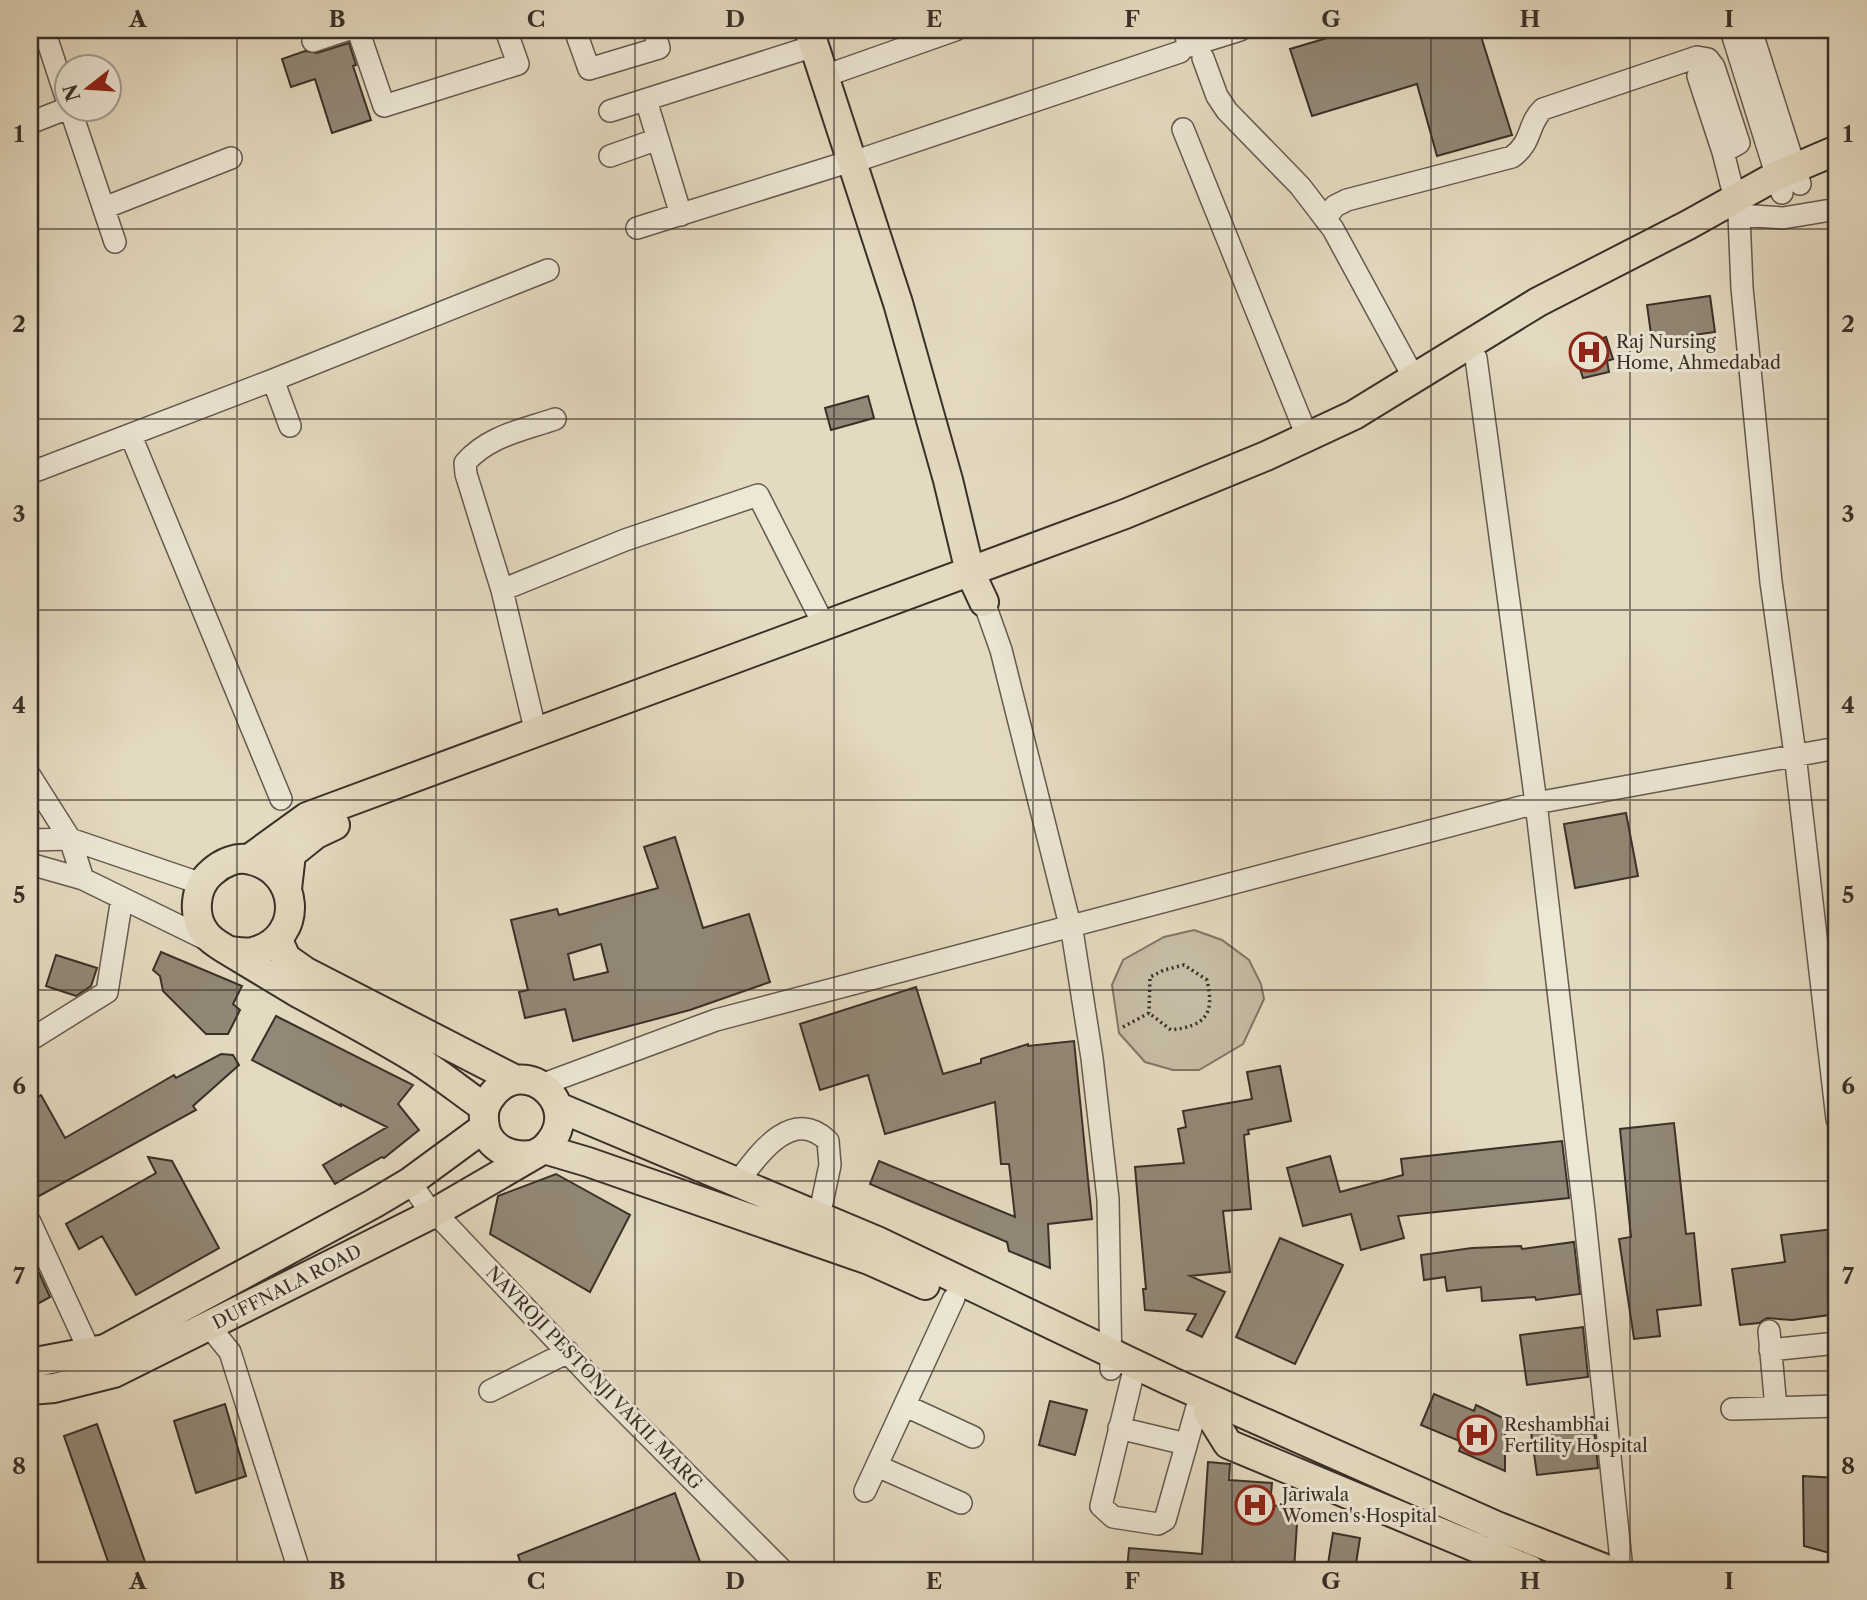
<svg xmlns="http://www.w3.org/2000/svg" width="1867" height="1600" font-family="'Libre Caslon Text',serif">
<rect width="100%" height="100%" fill="#e4dac0"/>
<filter id="stains"><feTurbulence type="fractalNoise" baseFrequency=".00286" numOctaves="4"/><feColorMatrix values="0 0 0 0 .2 0 0 0 0 .09 0 0 0 0 .02 0 0 0 .5 -.17"/></filter>
<radialGradient id="worn" r=".72"><stop offset=".6" stop-color="#630" stop-opacity="0"/><stop offset="1" stop-color="#630" stop-opacity=".3"/></radialGradient>
<path fill="#c7bda6" stroke="#807667" stroke-width="2" d="M1194,930l28,10 27,20 12,24 3,15 -21,45 -44,26h-26l-28,-8 -26,-29 -7,-48 11,-25 41,-23z"/>
<path fill="#928877" stroke="#3a3028" stroke-width="2" fill-rule="evenodd" d="M1354,30h125l33,105 -75,21 -20,-72 -105,32 -22,-67z
M349,43l7,22 -3,1 18,54 -39,13 -17,-54 -24,8 -9,-28 23,-8 12,2z
M1710,296l5,36 -63,9 -5,-36z
M1606,337l7,22 -6,2 2,11 -26,6 -10,-31z
M868,396l6,22 -43,12 -6,-22z
M1626,813l12,63 -63,12 -11,-64z
M675,837l28,91 46,-14 21,68 -80,28 -117,31 -8,-32 -40,9 -6,-26 9,-2 -17,-70 46,-11 2,6 99,-27 -14,-41zM601,944l7,28 -34,8 -6,-26z
M161,952l81,34 -9,18 7,6 -12,24h-22l-43,-43 -3,-15 -7,-6z
M56,955l41,13 -6,18 -15,10 -30,-10z
M916,987l27,87 38,-11v-4l47,-15v2l46,-5 18,178 -44,5 2,44 -41,-17 -2,-9 -137,-58 9,-23 136,56 -6,-53h-8l-6,-62 -110,32 -17,-59 -48,15 -20,-66z
M276,1016l137,69 -15,19 21,26 -35,28 -2,-1 -47,27 -12,-19 64,-38 -46,-23v2l-89,-46z
M221,1054l12,1 6,10 -46,41 3,4 -166,91v-100l11,-6 24,43 109,-63 2,3z
M1280,1066l11,55 -43,9 1,4 -5,1 7,74 -28,2 7,61 -40,4 35,16 -23,45 -15,-7 9,-16 -51,-4 -2,-21h3l-11,-122 49,-4 -6,-34 8,-2 -3,-16 69,-12 -5,-27z
M1674,1123l12,111 8,-1 7,72 -44,5 3,26 -26,3 -15,-100 12,-2 -11,-108z
M1562,1141l7,57 -171,18 6,22 -43,12 -10,-36 -48,12 -16,-58 43,-12 10,36 63,-17 -2,-16z
M148,1157l24,4 47,87 -83,47 -34,-59 -23,13 -13,-25 90,-51z
M556,1174l74,41 -40,77 -100,-58 8,-38z
M1833,1229l4,38v47l-45,6 -25,-2 -8,5 -19,2 -8,-56 53,-7 -4,-27z
M1280,1238l63,27 -48,99 -59,-27z
M1574,1242l6,52 -44,6 -1,-3 -53,4 -1,-14 -34,4 -2,-14 -21,3 -3,-25 51,-7 49,-2 1,3z
M30,1253l20,44 -20,11z
M1583,1327l5,50 -61,8 -7,-50z
M1434,1394l40,17 2,-6 29,14v52l-46,-20 3,-9 -41,-17z
M1050,1401l37,9 -12,45 -36,-10z
M225,1404l21,72 -50,17 -22,-72z
M1593,1417l5,51 -61,7 -7,-50z
M97,1424l48,138 -24,8h-10l-47,-134z
M1208,1462l22,2 -1,16 43,3 -2,22 28,3 -4,62h-167l2,-22 73,6z
M1803,1476l34,2v77l-33,-9z
M675,1493l28,77h-180l-5,-15z
M1333,1533l27,5 -5,32h-28z"/>
<g fill="none" stroke-linecap="round" stroke-linejoin="round">
<defs>
<path id="minor" d="M44,30l22,67
M358,30l26,76 134,-42 -12,-34
M575,30l14,39 70,-21 -5,-18
M1184,30l5,16 51,-16
M1731,30l51,163
M1751,30l49,154
M313,41l33,-11
M1203,58l14,38 10,15 73,75 33,43 81,149
M839,71l116,-41
M1698,76l25,76
M646,100l35,115
M70,108l45,134
M610,111l204,-65
M30,123l38,-15
M1183,129l124,307
M610,156l48,-17
M865,158l315,-106
M104,208l127,-50
M1739,215l44,3 54,-9
M1325,219l10,-13 12,-6 165,-43c21,-15 15,-33 31,-48l154,-52 11,2 6,8 25,76 -16,9 16,63 3,73 29,294 24,172 42,365
M637,228l214,-67
M1476,358l60,445 48,408 38,359
M273,380l17,46
M131,436l150,363
M30,473l243,-93 275,-110
M502,590l-36,-116 -1,-11c23,-27 58,-33 90,-44
M984,602l17,48 72,287 19,121 16,141 3,170
M536,733l-34,-143 123,-50 133,-45 67,132
M30,776l40,63 13,40
M30,840l40,-1 132,45
M30,864l53,15 131,64
M30,1040l77,-48 15,-94
M541,1085l175,-65 820,-217 301,-55
M410,1182l22,32 12,8 162,171 176,177
M737,1183c20,-26 54,-78 91,-42l2,24 -11,52
M30,1222l60,130
M209,1326l21,26 69,218
M1769,1331l7,77
M1770,1350l67,-7
M1132,1378l-31,128 12,11 45,7 7,-4 32,-113
M490,1391l78,-39
M906,1406l67,31
M1732,1409l105,-3
M1119,1428l67,16
M877,1466l84,37
M865,1491l89,-193"/>
<path id="major" d="M809,30l89,273 50,177 22,92 14,30
M249,859l58,-42 818,-303 141,-58 88,-41 184,-113 150,-77 88,-49 61,-26
M287,889l4,-35 25,-20 19,-9
M287,924l-9,16 8,18 20,14 210,108
M230,951c8,1 18,3 26,0 49,-15 43,-80 -5,-91 -14,-4 -29,3 -39,12 -18,15 -20,45 -6,62 7,9 17,13 26,19 23,14 45,27 68,41 39,21 78,42 116,65 24,15 46,33 69,49
M558,1107l319,134 293,140 329,146 109,43
M544,1149l44,13 281,98 56,25
M30,1363l75,-14 268,-145 37,-22 75,-55
M30,1390l24,-2 60,-15 318,-159 112,-65c44,-41 -18,-96 -51,-55 -6,7 -10,15 -9,25 0,27 24,39 48,36
M1208,1412l20,32 302,126"/>
</defs>
<use href="#minor" stroke="#645a4e" stroke-width="24"/>
<use href="#major" stroke="#3a3028" stroke-width="32"/>
<path stroke="#3a3028" stroke-width="3.5" stroke-dasharray="2 3.5" stroke-linecap="butt" d="M1123,1027l26,-14 22,17c34,-4 44,-15 36,-50l-23,-15 -20,5 -14,7 -1,36"/>
<use href="#minor" stroke="#ede7d6" stroke-width="21"/>
<use href="#major" stroke="#e4dac0" stroke-width="28"/>
</g>
<path fill="none" stroke="#3a3028" stroke-width="2" stroke-opacity="0.55" d="M237,30v1540M436,30v1540M635,30v1540M834,30v1540M1033,30v1540M1232,30v1540M1431,30v1540M1630,30v1540M30,229h1807M30,419h1807M30,610h1807M30,800h1807M30,990h1807M30,1181h1807M30,1371h1807"/>
<defs>
<symbol id="hospital-ring" viewBox="-11 -11 22 22"><circle r="9.5" fill="#ede7d6" stroke="#8f2418" stroke-width="1.5"/><path d="M-5-5h3v3.5h4V-5h3V5h-3V1.5h-4V5h-3Z" fill="#8f2418"/></symbol>
</defs>
<g fill-rule="evenodd">
<use href="#hospital-ring" x="1567" y="330" width="44" height="44"/>
<use href="#hospital-ring" x="1455" y="1413" width="44" height="44"/>
<use href="#hospital-ring" x="1233" y="1483" width="44" height="44"/>
</g>
<g text-anchor="middle" stroke-width="6" stroke-linejoin="round" paint-order="stroke">
<g font-size="18" fill="#3a3028" stroke="#ede7d6" text-anchor="start">
<text x="1616" y="348">Raj Nursing<tspan x="1616" dy="21">Home, Ahmedabad</tspan></text>
<text x="1504" y="1431">Reshambhai<tspan x="1504" dy="21">Fertility Hospital</tspan></text>
<text x="1282" y="1501">Jariwala<tspan x="1282" dy="21">Women's Hospital</tspan></text>
</g>
<g font-size="18" fill="#3a3028" stroke="#ede7d6">
<text transform="translate(287 1287) rotate(-27)" y="6">DUFFNALA ROAD</text>
<text transform="translate(594 1378) rotate(46)" y="6">NAVROJI PESTONJI VAKIL MARG</text>
</g>
</g>
<rect width="1867" height="1600" fill="none" stroke="#e4dac0" stroke-width="77"/>
<g transform="translate(88 88) rotate(253)"><circle r="33" fill="#ede7d6" stroke="#a59e90" stroke-width="2"/>
<path d="M0-5L12 26L0 18L-12 26Z" fill="#8f2418"/>
<text y="-10" font-size="19" font-weight="bold" text-anchor="middle" fill="#3a3028">N</text>
</g>
<rect x="38" y="38" width="1790" height="1524" fill="none" stroke="#3a3028" stroke-width="2.5"/>
<g font-size="23" text-anchor="middle" font-weight="bold" fill="#3a3028">
<text x="138" y="27">A</text>
<text x="337" y="27">B</text>
<text x="536" y="27">C</text>
<text x="735" y="27">D</text>
<text x="934" y="27">E</text>
<text x="1132" y="27">F</text>
<text x="1331" y="27">G</text>
<text x="1530" y="27">H</text>
<text x="1729" y="27">I</text>
<text x="19" y="142">1</text>
<text x="1848" y="142">1</text>
<text x="19" y="332">2</text>
<text x="1848" y="332">2</text>
<text x="19" y="522">3</text>
<text x="1848" y="522">3</text>
<text x="19" y="713">4</text>
<text x="1848" y="713">4</text>
<text x="19" y="903">5</text>
<text x="1848" y="903">5</text>
<text x="19" y="1094">6</text>
<text x="1848" y="1094">6</text>
<text x="19" y="1284">7</text>
<text x="1848" y="1284">7</text>
<text x="19" y="1474">8</text>
<text x="1848" y="1474">8</text>
<text x="138" y="1589">A</text>
<text x="337" y="1589">B</text>
<text x="536" y="1589">C</text>
<text x="735" y="1589">D</text>
<text x="934" y="1589">E</text>
<text x="1132" y="1589">F</text>
<text x="1331" y="1589">G</text>
<text x="1530" y="1589">H</text>
<text x="1729" y="1589">I</text>
</g>
<rect width="100%" height="100%" filter="url(#stains)"/>
<rect width="100%" height="100%" fill="url(#worn)"/>
</svg>
